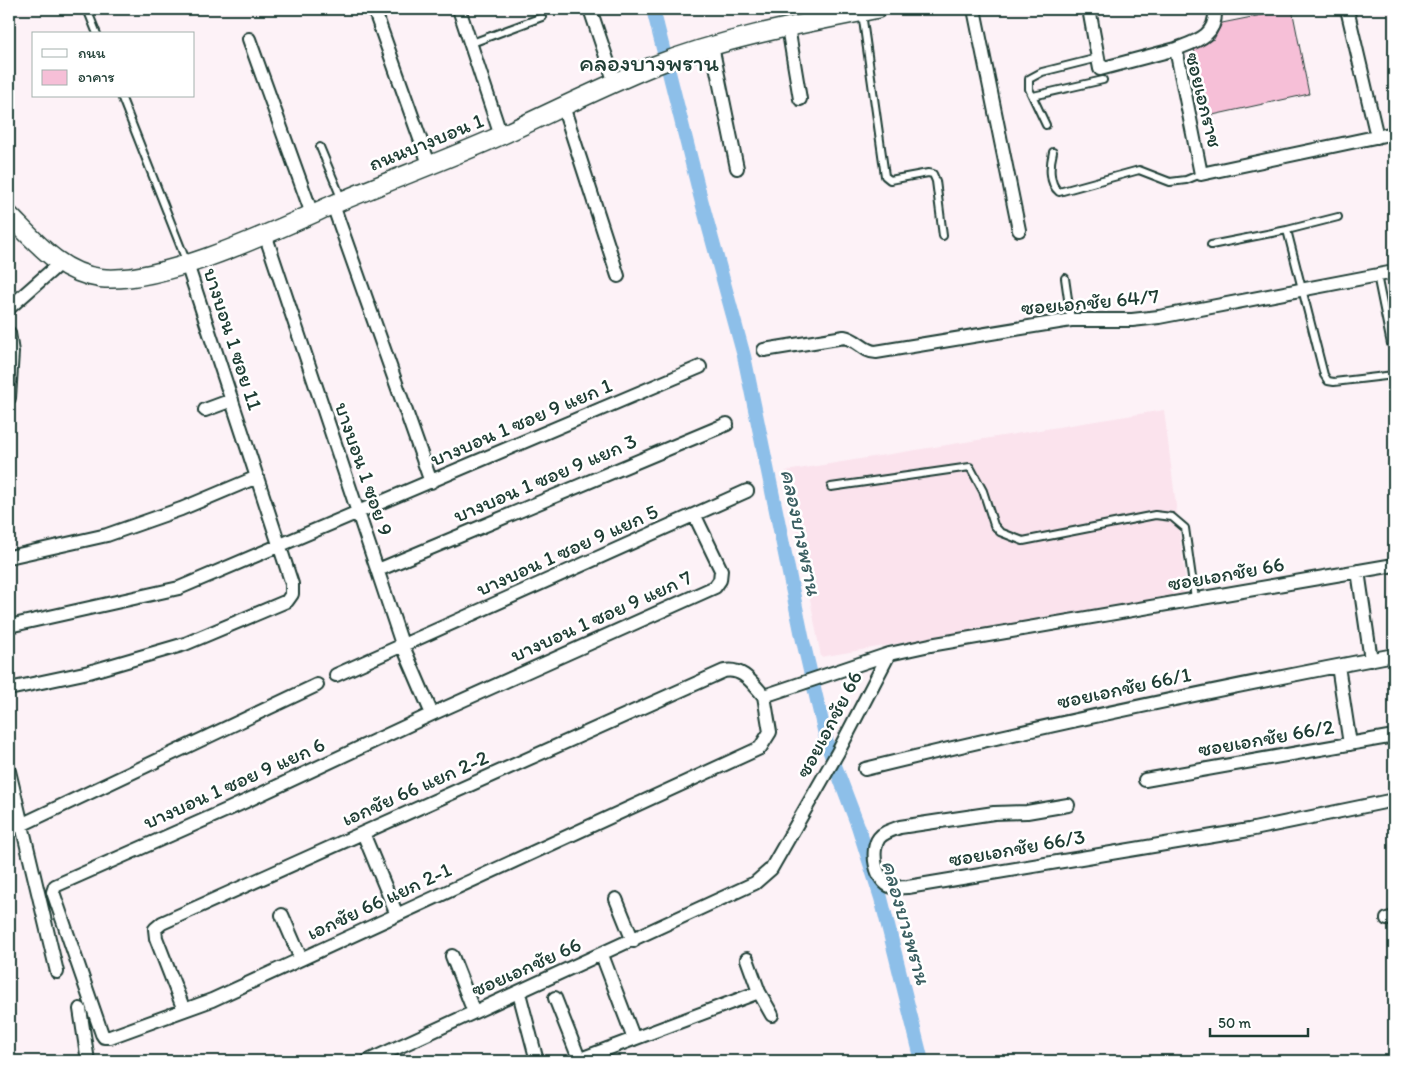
<svg xmlns="http://www.w3.org/2000/svg" width="1403" height="1070" font-family="Itim,'Playpen Sans Thai',sans-serif">
<rect width="100%" height="100%" fill="#fdf2f7"/>
<filter id="ink" filterUnits="userSpaceOnUse"><feTurbulence type="fractalNoise" baseFrequency=".02" numOctaves="2"/><feDisplacementMap in="SourceGraphic" scale="10" xChannelSelector="R" yChannelSelector="G"/><feConvolveMatrix kernelMatrix="1 2 1 2 8 2 1 2 1" color-interpolation-filters="sRGB"/></filter>
<g filter="url(#ink)">
<path fill="#fbe3ed" d="M1164,410l23,183 -366,64 -35,-186z"/>
<g fill="none" stroke-linecap="round" stroke-linejoin="round">
<path stroke="#8dbfe9" stroke-width="14" d="M653,9l48,190 43,157 59,285 25,106 30,79 23,72 41,163"/>
</g>
<path fill="#f6bfd7" stroke="#1f3d34" d="M1292,9l17,85 -101,22 -15,-72 21,-5 8,-16z"/>
<g fill="none" stroke-linecap="round" stroke-linejoin="round">
<defs>
<path id="lane" d="M87,9l10,25
M862,13l23,163 5,4 38,-7 5,1 3,7 7,55
M472,43l70,-26
M121,96l66,167
M1033,96l70,-16
M1046,125l-17,-36v-10l13,-7 56,-14
M320,147l22,53
M1053,152c-3,12 -5,31 6,40l80,-22 31,12 16,-2 15,-6
M1287,230l51,-13
M1211,245l76,-15 37,145 4,6 6,1 60,-7
M1377,275l14,69
M1065,278l6,42
M831,487l139,-20 13,24 11,34 6,7 23,9 132,-26 17,2 13,11 10,71"/>
<path id="street" d="M374,9l55,155
M459,9l42,127
M590,9l25,74
M974,9l45,221
M1089,9l11,60 76,-20 25,125 193,-41
M1347,9l30,128
M788,27l12,72
M249,39l63,175
M712,46l25,122
M1176,49c21,-8 41,-13 39,-40
M563,106l55,170
M333,205l98,277
M265,234l137,410 30,70
M9,308l50,-44
M9,333l3,19 -3,46
M764,350l80,-13c13,2 20,15 32,15l195,-32h61l27,-3 235,-45
M205,410l27,-10
M695,516l26,54 -1,10 -5,7 -283,127 -203,95 -174,77 -2,6 49,142 2,3h6l102,-37 548,-252 10,-16 -6,-36
M9,557l98,-22 74,-26 76,-32
M378,570l349,-146
M1358,571l13,89
M9,626l170,-38 521,-221
M1338,666l12,78
M336,675l411,-184
M9,689l80,-17 96,-28 102,-43 5,-7v-10l-105,-320
M764,696l125,-42
M865,769c175,-43 352,-80 529,-114
M9,771l48,201
M1145,780l249,-44
M1068,805l-41,7 -33,1 -94,14c-8,3 -16,5 -21,11 -9,12 -4,44 13,49 4,1 11,0 16,0l341,-57 145,-30
M9,827l12,-2 296,-140
M363,833l34,82
M616,899l17,42
M282,915l19,44
M1387,919l7,-2
M602,955l32,84
M452,956l22,56
M747,959l12,33 13,23
M519,993l18,68
M555,998l25,63
M80,1009l8,52
M184,1010l-28,-72 -1,-9 7,-6 562,-252c19,-4 29,13 40,25
M368,1061l387,-178 16,-14 67,-117 51,-98 41,-9 464,-80
M575,1061l184,-69"/>
<path id="secondary" d="M9,215c26,26 51,58 91,63 61,7 174,-47 232,-73 56,-24 114,-45 170,-70 50,-23 100,-48 151,-69 71,-28 148,-42 224,-57"/>
</defs>
<use href="#lane" stroke="#1f3d34" stroke-width="10"/>
<use href="#street" stroke="#1f3d34" stroke-width="16"/>
<use href="#secondary" stroke="#1f3d34" stroke-width="21"/>
<use href="#lane" stroke="#fff" stroke-width="6"/>
<use href="#street" stroke="#fff" stroke-width="12"/>
<use href="#secondary" stroke="#fff" stroke-width="18"/>
</g>
</g>
<g text-anchor="middle" stroke-width="5" stroke-linejoin="round" paint-order="stroke">
<g font-size="21" fill="#1f3d34" stroke="#fff">
<text transform="translate(1204 100) rotate(76)" y="7">ซอยเอกราช</text>
<text transform="translate(426 142) rotate(-22)" y="7">ถนนบางบอน 1</text>
<text transform="translate(1090 302) rotate(-5)" y="7">ซอยเอกชัย 64/7</text>
<text transform="translate(233 339) rotate(72)" y="7">บางบอน 1 ซอย 11</text>
<text transform="translate(521 422) rotate(-23)" y="7">บางบอน 1 ซอย 9 แยก 1</text>
<text transform="translate(364 469) rotate(71)" y="7">บางบอน 1 ซอย 9</text>
<text transform="translate(545 478) rotate(-23)" y="7">บางบอน 1 ซอย 9 แยก 3</text>
<text transform="translate(567 550) rotate(-24)" y="7">บางบอน 1 ซอย 9 แยก 5</text>
<text transform="translate(1226 574) rotate(-10)" y="7">ซอยเอกชัย 66</text>
<text transform="translate(601 616) rotate(-24)" y="7">บางบอน 1 ซอย 9 แยก 7</text>
<text transform="translate(1124 688) rotate(-12)" y="7">ซอยเอกชัย 66/1</text>
<text transform="translate(829 724) rotate(-62)" y="7">ซอยเอกชัย 66</text>
<text transform="translate(1266 738) rotate(-10)" y="7">ซอยเอกชัย 66/2</text>
<text transform="translate(234 783) rotate(-24)" y="7">บางบอน 1 ซอย 9 แยก 6</text>
<text transform="translate(415 788) rotate(-24)" y="7">เอกชัย 66 แยก 2-2</text>
<text transform="translate(1017 848) rotate(-10)" y="7">ซอยเอกชัย 66/3</text>
<text transform="translate(379 901) rotate(-25)" y="7">เอกชัย 66 แยก 2-1</text>
<text transform="translate(526 967) rotate(-24)" y="7">ซอยเอกชัย 66</text>
</g>
<g font-size="22" font-style="italic" fill="#3a5e61" stroke="#fff">
<text transform="translate(802 532) rotate(78)" y="8">คลองบางพราน</text>
<text transform="translate(907 922) rotate(74)" y="8">คลองบางพราน</text>
</g>
<g font-size="24" fill="#1f3d34" stroke="#fff">
<text x="649" y="71">คลองบางพราน</text>
</g>
</g>
<rect width="1403" height="1070" fill="none" stroke="#fff" stroke-width="30"/>
<rect x="15" y="15" width="1373" height="1040" fill="none" stroke="#1f3d34" stroke-width="2" filter="url(#ink)"/>
<rect x="32" y="32" width="162" height="65" fill="#ffffff" stroke="#a5b1ae"/>
<rect x="42" y="49" width="25" height="8" fill="#ffffff" stroke="#a5b1ae"/>
<text x="78" y="58" font-size="15" fill="#1f3d34">ถนน</text>
<rect x="42" y="70" width="25" height="15" fill="#f6bfd7" stroke="#a5b1ae"/>
<text x="78" y="82" font-size="15" fill="#1f3d34">อาคาร</text>
<path d="M1210 1028v8h98v-8" fill="none" stroke="#1f3d34" stroke-width="2.5"/>
<text x="1218" y="1028" font-size="15" fill="#1f3d34" stroke="#ffffff" stroke-width="4" paint-order="stroke">50 m</text>
</svg>
